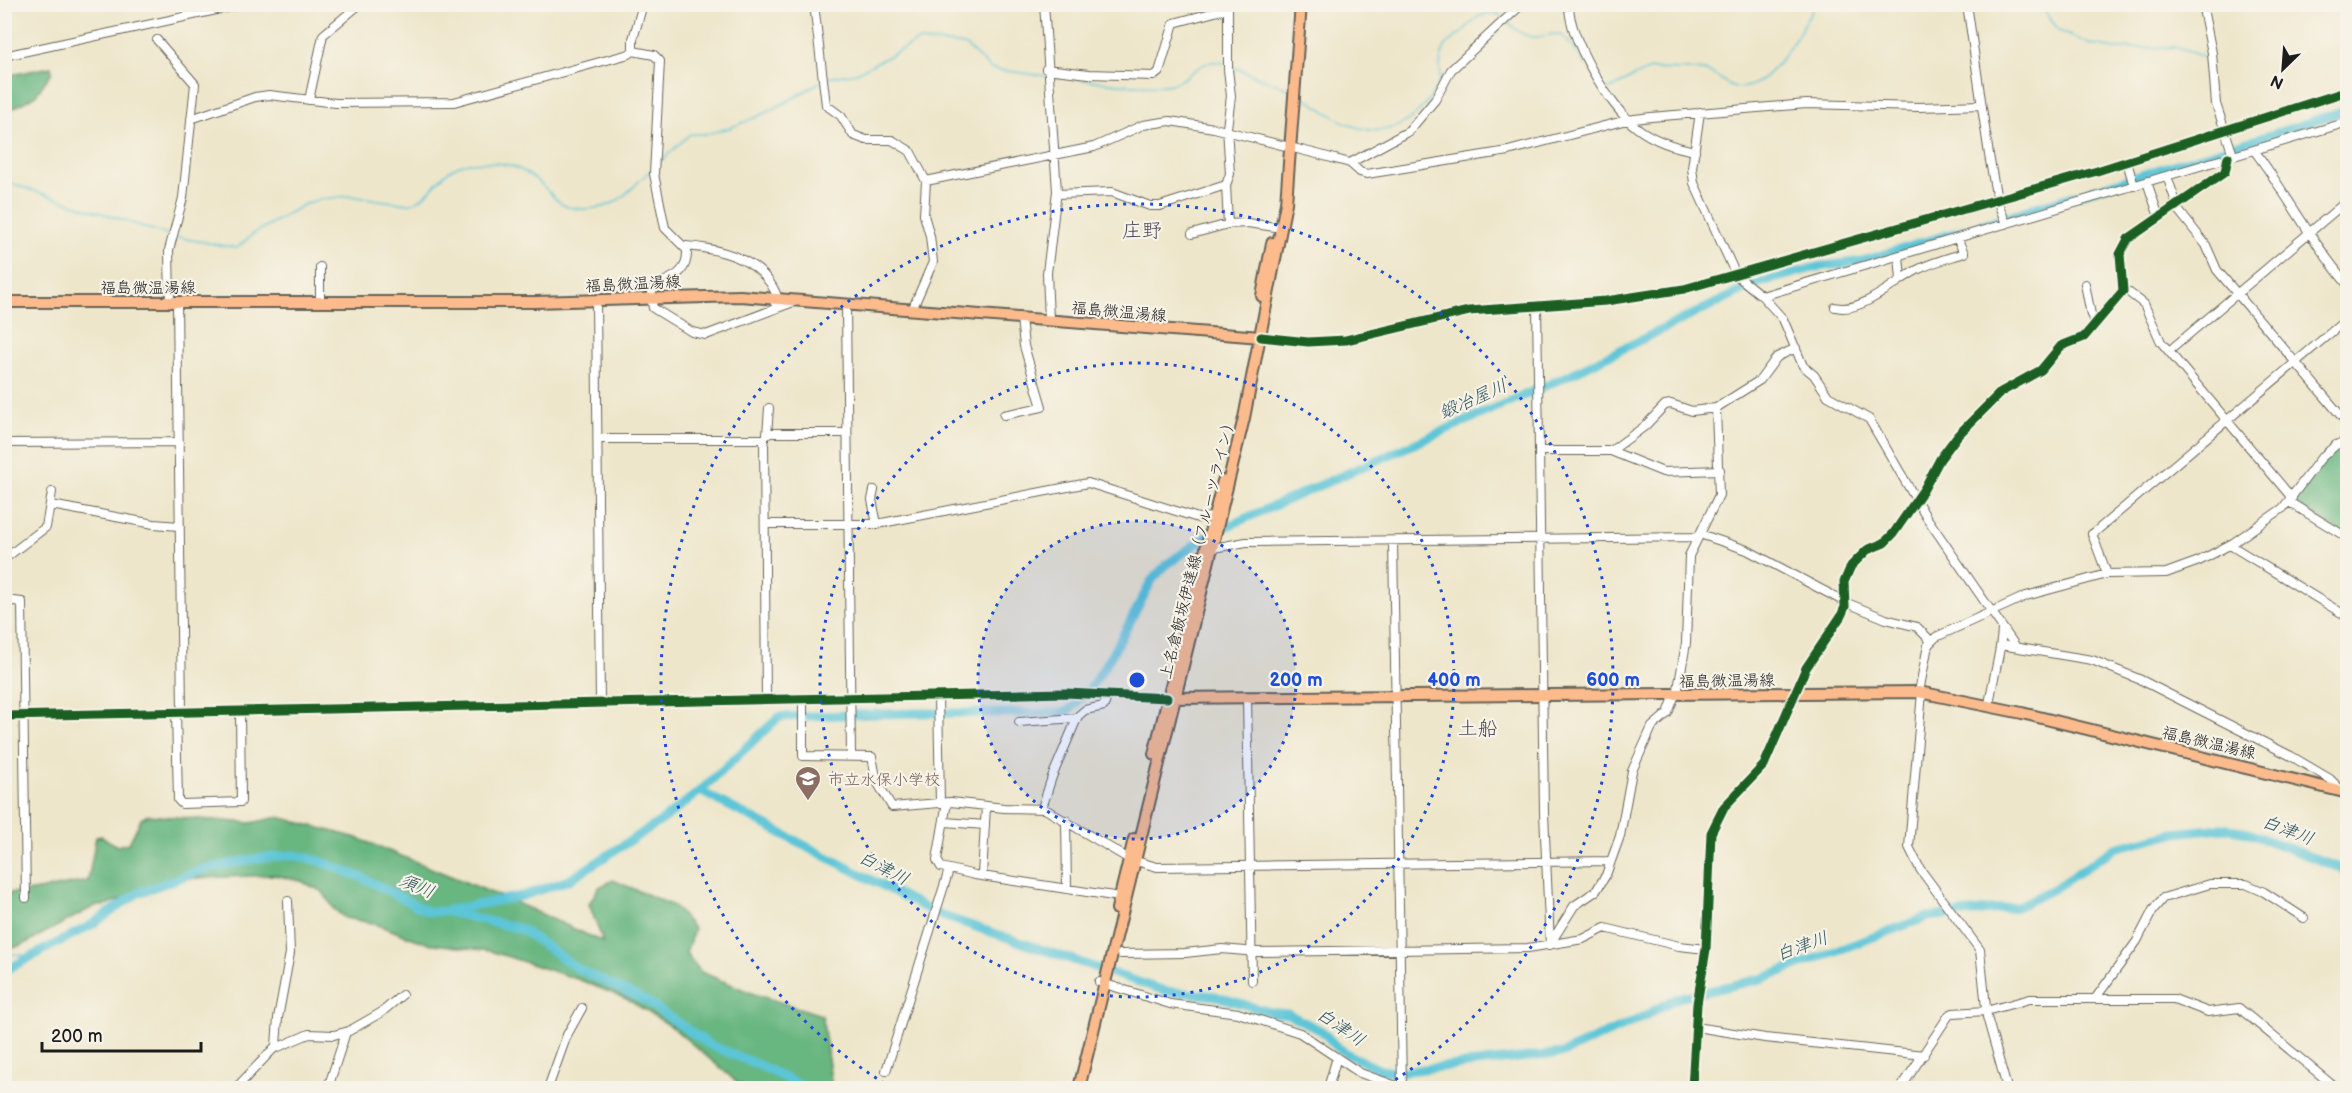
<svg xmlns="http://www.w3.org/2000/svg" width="2352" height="1093" font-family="'Balsamiq Sans','Klee One',sans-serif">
<rect width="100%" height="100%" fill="#f7f3e8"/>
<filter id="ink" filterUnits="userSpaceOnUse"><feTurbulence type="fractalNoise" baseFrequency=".0167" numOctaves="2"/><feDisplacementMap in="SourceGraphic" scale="12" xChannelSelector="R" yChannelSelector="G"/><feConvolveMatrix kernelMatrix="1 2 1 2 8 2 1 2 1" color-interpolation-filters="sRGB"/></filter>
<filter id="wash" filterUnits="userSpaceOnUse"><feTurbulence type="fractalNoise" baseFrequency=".008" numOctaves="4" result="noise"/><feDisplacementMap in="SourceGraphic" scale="24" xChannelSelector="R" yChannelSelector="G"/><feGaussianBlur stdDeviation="1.35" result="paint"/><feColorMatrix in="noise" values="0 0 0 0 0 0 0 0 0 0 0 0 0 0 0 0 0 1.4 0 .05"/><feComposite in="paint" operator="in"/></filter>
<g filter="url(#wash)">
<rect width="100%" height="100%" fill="#eee6ca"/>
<path fill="#68b680" stroke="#42694e" stroke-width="1.5" d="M51,67l1,5 -17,24 -30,17v-37z
M2347,442v94l-55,-34 37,-48z
M148,815l103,8 28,-6 78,21 160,65 86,39 -14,-38 10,-17 14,-7 61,26 20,23 -8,24 15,19 53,22 68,21 10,72 3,1h-91l-72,-61 -43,-27 -49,-20 -90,-29 -64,-8 -54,-20 -27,-5 -11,-9 -11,-17 -22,-11 -27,-6 -98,4 -73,27h-8l-71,38 -19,7v-58l22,-1 61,-11 8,-44 5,-1 16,10 12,-3 12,-24z"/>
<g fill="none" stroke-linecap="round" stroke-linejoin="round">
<path stroke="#5bc5d7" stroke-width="1.5" d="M2039,4l20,27 33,14 24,4 58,-2 31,10
M1507,21c29,31 40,6 55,15 9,5 16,21 24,29
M1231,66l60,24
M1051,76c35,3 80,12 115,9 23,-2 32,-29 58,-22
M826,78l30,-5 62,-32 41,3 7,2 25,23 55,7
M1607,90c12,-3 37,-22 46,-21 13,1 45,0 55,3 10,3 17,13 28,15 34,6 65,-59 80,-83
M1298,93c37,24 74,57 116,23 10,-9 23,-25 26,-38 1,-7 -1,-16 2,-23 4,-15 10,-14 20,-23 15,-13 12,-17 34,-19l8,5
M659,163l31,-29c36,4 100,-33 130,-52
M4,181l167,55
M175,237l62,11 16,-14 52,-30 16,-5 29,-3 58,8c27,-5 29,-38 62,-41 20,-2 44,0 61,13 24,16 22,34 56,33 9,-1 18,-1 26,-6 15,-8 25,-22 38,-33
M4,954l30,1"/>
<path stroke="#5bc5d7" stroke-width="9" d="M700,791l237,123 228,77 50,5 55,16 18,2 34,17 14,15 13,9 32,15 17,2 165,-19 74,-33 40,-22 84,-19 166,-62 90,-10 38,-19 60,-40 59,-15 48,-5 21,3 105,40
M445,911l77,-15 47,-16 95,-61 36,-28 79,-74 135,-4h149c30,-12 72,-102 89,-133l14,-15 44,-31 353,-156 192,-94 62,-17 46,-6 417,-129 68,-23
M4,971l89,-47 45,-31 63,-23 58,-12 35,-3 26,6 43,17 66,34 16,-1 76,18 57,40 68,32 64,44 51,21 44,22"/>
</g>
</g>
<g filter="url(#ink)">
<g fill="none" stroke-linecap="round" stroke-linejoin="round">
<defs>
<path id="minor" d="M643,4l-10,35v12l21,4 6,6 -6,113 11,54 22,22c1,25 -15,27 -34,37l-2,10 2,11 39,24 14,3 90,-34
M814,4l12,101 15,11 12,19 13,5h26l18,11 16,30 -2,34 6,21 3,26 -21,48
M1044,4l13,187 -10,82 2,47
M1569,4c-1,33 41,104 67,123 18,14 37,20 59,24
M1967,4l22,151 8,45 9,24
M2202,4l10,49 4,51 17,51
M157,40l38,44 -12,114 -14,52 1,52
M4,56l240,-52
M1046,69l43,5 65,2 5,-4 15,-49 52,-14 2,-5
M309,100l14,-65 37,-31
M1700,112l-8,56 2,15 42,92 26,21 21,23 20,47 11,9 14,21 41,23 56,96 91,132
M191,119l64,-22 14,-2 67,8 118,-1 175,-48 4,-3
M2254,150c33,44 58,93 94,135
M2127,162l7,24
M1350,163l59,-32 26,-31 16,-30 71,-66
M2167,176l12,35 27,34 11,25 131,154
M926,181l168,-34 49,-22 27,-4 44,7 103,26 33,9 10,9 7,2 141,-23 119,-31 24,-3 155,-13 113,3 62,-2
M2147,182l12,35
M1226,185l2,39
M1057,194l55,-2 38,14h10l66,-21 4,-11 -3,-46 4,-32 -3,-27v-61
M1192,234l36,-10 20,-1 27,4
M686,246c37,3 79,14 92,53l-3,4
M1899,256l2,23
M2085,284l6,31 5,7
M2123,288l21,16 17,38 131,156
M1762,296l586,-174
M596,300l4,402
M177,302l5,410
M320,302v-35
M846,305l5,451
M1537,305l7,508 6,132
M1835,307c27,7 61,-27 84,-38 14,-7 30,-11 45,-16l-7,-15
M1261,337l47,5 38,-2 123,-29 137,-10 78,-12 413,-118 251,-80
M2169,351l179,-151
M1004,415l38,-8 -18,-61 -3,-28
M768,433h78
M767,435l2,-27
M598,439h166l2,261
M4,443l175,-1
M1539,451h72l52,21 57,-2
M1611,451l34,-25 20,-21 6,-1 21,7 24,-3 44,-28 17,-23 19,-9
M874,490l-2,10 5,24
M2289,502l59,36
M51,505l103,19 25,2
M765,524h112l211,-41 110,35 19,-1
M1700,534l47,16 98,52 41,17 31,8 13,13
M1393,541l9,547
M2230,545l118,72
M1208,549l38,-7 452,-5
M4,559l42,-32 6,-35
M2107,574l-15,-40 3,-2 253,-214
M4,600l18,2 4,296
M2001,645l91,15 49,20 150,76 39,23 12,12
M1919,692l9,-47 8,-8 90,-41 81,-22 59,-1 33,-12 34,-18 50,-35 38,-50 15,-13 12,-5
M1922,692l-13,155 11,22 60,81 7,67 20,71
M1677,695l9,-52 3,-87 30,-61 -3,-87
M938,696l2,106
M1247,697l5,284
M803,700v56l69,1 5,25 15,25 59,-5 53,6 41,1 84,50 28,8 454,-6
M1989,706c3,-26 12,-51 13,-77
M176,712l2,88 4,4 59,-2 -1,-91
M4,716l1062,-23 101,5
M1019,722l58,-4
M947,802l-10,58 4,7 34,8 145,22
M1042,808l10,-31 26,-61 7,-6 19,-4 4,-12
M1066,820l1,68
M945,822l40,3
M982,876l4,-70
M1550,944l24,-38 22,-15 10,-16 14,-39 12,-65 20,-44 16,-14 7,-18
M1121,954l64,-1 37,-4 35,3 271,-4 55,-9 22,-11 74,18 27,3
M1099,982l71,22 68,9 62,20 60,40 42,15
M2095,999l42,-58 16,-31 10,-12 47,-14h36l18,8 40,26
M1696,1027l69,11 159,17
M276,1048l33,-14 25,1 15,-4 33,-19 20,-17
M886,1071l63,-201
M236,1088l40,-42 2,-28 12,-65 -2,-52
M328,1088l18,-56
M548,1088l19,-53 15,-27
M1328,1088l9,-31
M1692,1088l5,-84 9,-55 5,-116 13,-26 40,-42 42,-97 35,-52 4,-9 -1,-25 7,-16 16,-16 17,-7 9,-9 31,-45 16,-30 18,-24 43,-43 40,-22 20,-24 23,-9 39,-46 -3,-37 8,-15 97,-67 3,-15
M1901,1088l48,-73 4,-2 33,-2 44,-12h144l34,13 31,-4 97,80"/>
<path id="major" d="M1262,296l10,-53
M4,302h531l205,-6 521,41
M1167,698l752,-6 103,21 326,80
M1154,754l69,-273
M1117,909l17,-70
M1079,1088l165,-670 42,-215 15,-199"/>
</defs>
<use href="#minor" stroke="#666359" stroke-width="10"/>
<use href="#major" stroke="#666359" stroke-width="14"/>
<use href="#minor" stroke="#fff" stroke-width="8"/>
<use href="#major" stroke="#fbbb8d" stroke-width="10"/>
<defs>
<path id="cycleway" d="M1261,337l47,5 38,-2 123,-29 137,-10 78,-12 413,-118 251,-80
M4,716l1062,-23 101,5
M1692,1088l5,-84 9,-55 5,-116 13,-26 40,-42 42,-97 35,-52 4,-9 -1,-25 7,-16 16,-16 17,-7 9,-9 31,-45 16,-30 18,-24 43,-43 40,-22 20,-24 23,-9 39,-46 -3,-37 8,-15 97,-67 3,-15"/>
</defs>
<use href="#cycleway" stroke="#f7f3e8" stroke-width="13"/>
<use href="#cycleway" stroke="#1b5e20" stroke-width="9"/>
</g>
</g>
<circle cx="1137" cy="680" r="159" fill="#1d4ed8" fill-opacity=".12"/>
<g fill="none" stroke="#1d4ed8" stroke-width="3" stroke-dasharray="3 6">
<circle cx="1137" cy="680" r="159"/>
<circle cx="1137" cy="680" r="317"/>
<path d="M892 1088A476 476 0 1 1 1382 1088"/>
</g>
<defs>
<symbol id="school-pin" viewBox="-11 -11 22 30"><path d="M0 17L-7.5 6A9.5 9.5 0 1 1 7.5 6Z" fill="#8d6e63" stroke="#f7f3e8"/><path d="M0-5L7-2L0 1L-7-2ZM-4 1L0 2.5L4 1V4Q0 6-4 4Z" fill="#fff"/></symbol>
</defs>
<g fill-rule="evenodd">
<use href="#school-pin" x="793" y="764" width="30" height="40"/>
</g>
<g text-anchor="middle" stroke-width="4.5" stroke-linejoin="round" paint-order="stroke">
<g font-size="16" fill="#1c1c1c" stroke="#f7f3e8">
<text transform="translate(633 283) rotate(-3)" y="6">福島微温湯線</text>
<text x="148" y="293">福島微温湯線</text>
<text transform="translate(1119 311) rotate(5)" y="6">福島微温湯線</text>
<text transform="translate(1197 547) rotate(-76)" y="6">上名倉飯坂伊達線（フルーツライン）</text>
<text transform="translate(1727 680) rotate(-1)" y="6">福島微温湯線</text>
<text transform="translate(2209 742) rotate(13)" y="6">福島微温湯線</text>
</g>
<g font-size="16" fill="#785e54" stroke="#f7f3e8" text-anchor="start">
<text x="828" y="785">市立水保小学校</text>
</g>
<g font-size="18" font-style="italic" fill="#32575d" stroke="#f7f3e8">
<text transform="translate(1473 399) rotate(-24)" y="6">鍛冶屋川</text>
<text transform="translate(2288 830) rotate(21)" y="6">白津川</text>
<text transform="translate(884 868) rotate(27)" y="6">白津川</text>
<text transform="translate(417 886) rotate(23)" y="6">須川</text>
<text transform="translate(1802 946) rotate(-20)" y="6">白津川</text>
<text transform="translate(1341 1027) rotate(34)" y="6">白津川</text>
</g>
<g font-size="20" fill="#504c5e" stroke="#f7f3e8">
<text x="1142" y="237">庄野</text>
<text x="1478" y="735">土船</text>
</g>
</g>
<circle cx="1137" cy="680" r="9" fill="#1d4ed8" stroke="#f7f3e8" stroke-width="3"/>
<g font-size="18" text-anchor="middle" font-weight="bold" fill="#1d4ed8" stroke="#f7f3e8" stroke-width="4.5" stroke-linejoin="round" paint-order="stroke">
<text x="1296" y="686">200 m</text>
<text x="1454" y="686">400 m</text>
<text x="1613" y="686">600 m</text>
</g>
<rect width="2352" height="1093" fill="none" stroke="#f7f3e8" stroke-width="24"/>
<g transform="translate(2283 69) rotate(205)" stroke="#f7f3e8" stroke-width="4.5" paint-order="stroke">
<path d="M0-4.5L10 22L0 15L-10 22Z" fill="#1c1c1c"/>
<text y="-9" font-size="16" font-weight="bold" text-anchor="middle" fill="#1c1c1c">N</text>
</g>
<path d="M42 1042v9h159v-9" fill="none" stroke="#1c1c1c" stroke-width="3"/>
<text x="51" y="1042" font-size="18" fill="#1c1c1c" stroke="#f7f3e8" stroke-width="4.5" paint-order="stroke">200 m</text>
</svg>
